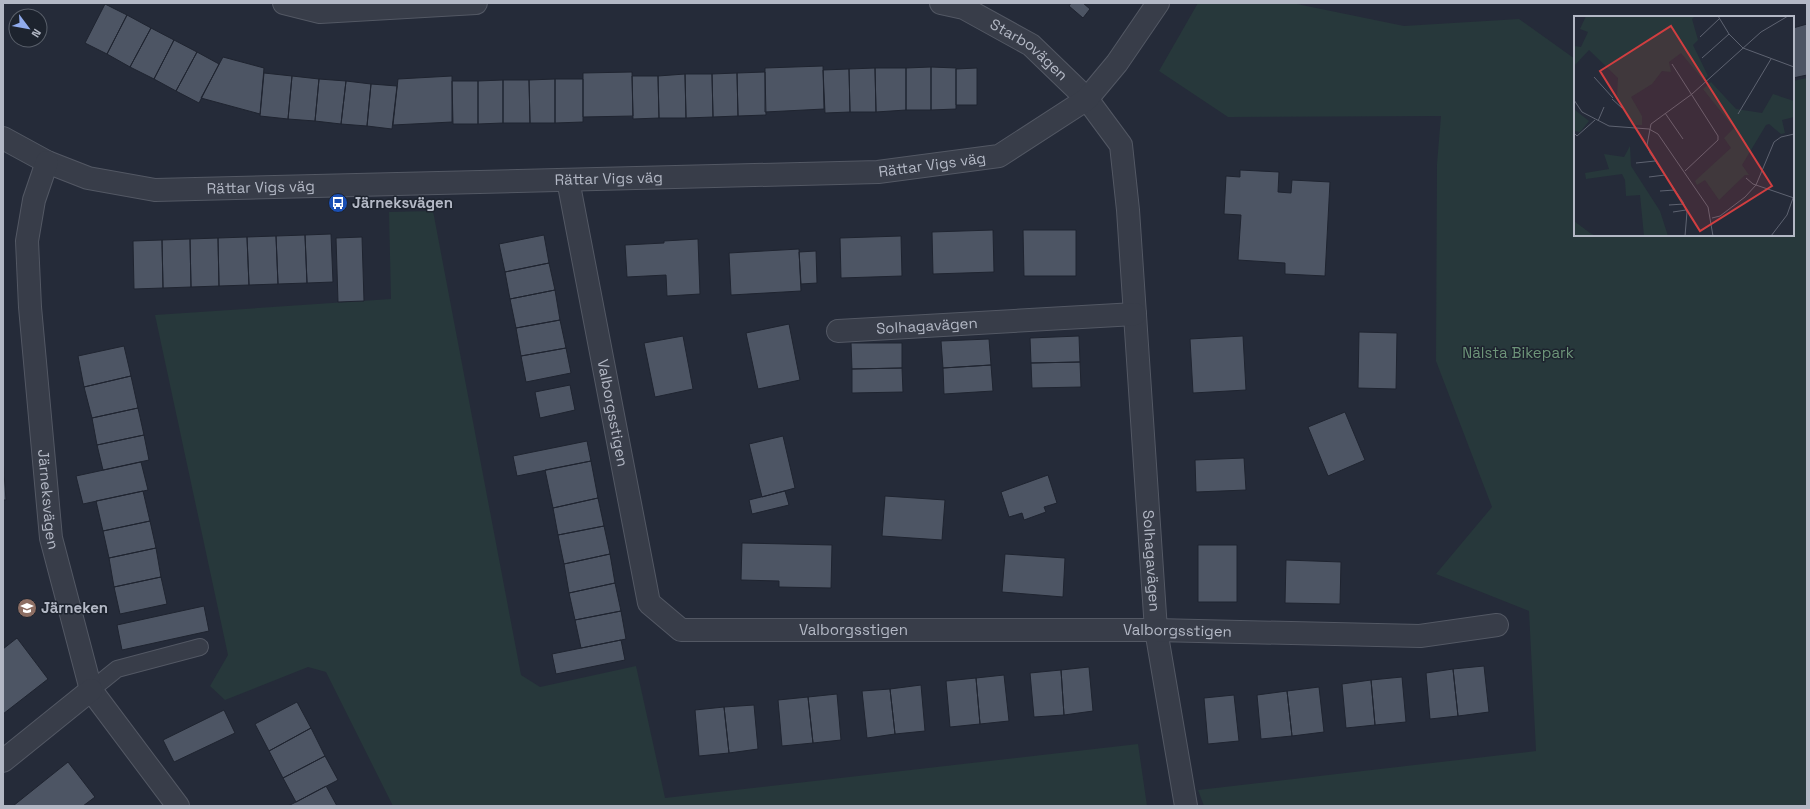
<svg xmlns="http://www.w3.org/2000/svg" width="1810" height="809" font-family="'Space Grotesk',sans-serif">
<rect width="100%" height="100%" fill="#252b39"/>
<path fill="#27383b" d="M1198,3h94l112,23 115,-7 56,40v176h218v-154l14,-3v728h-603l-6,-16 338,-39 -7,-140 -93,-37 56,-67 -56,-146 1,-197 4,-48 -213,1 -69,-46z
M433,211l88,464 19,12 96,-21 29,132 473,-54 9,62h-754l-67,-134 -18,-5 -83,33 -15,-14 18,-31 -73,-340 236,-16 -2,-87z"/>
<path fill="#4d5564" stroke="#1f2430" d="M1071,3h12l7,6 -7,9 -14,-12z
M105,4l22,11 -20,39 -22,-11z
M127,15l24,13 -21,39 -23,-13z
M1807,24v51l-14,3v-50z
M151,28l23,12 -20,39 -24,-12z
M174,40l23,12 -21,39 -22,-12z
M197,52l22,12 -20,39 -23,-12z
M223,57l41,11 -4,46 -59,-16z
M823,66l1,43 -59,3v-44z
M931,67v43h-25v-42z
M931,67l25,1v41l-25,1z
M875,68l1,44h-26l-1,-43z
M875,68h31v42l-30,2z
M977,68v37h-21v-36z
M849,69l1,43 -25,1 -2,-43z
M632,72l1,44 -50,1v-44z
M765,72l1,43 -28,1 -1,-43z
M264,73l28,3 -4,43 -28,-3z
M737,73l1,43 -25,1 -1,-43z
M685,74l1,44h-27l-1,-42z
M685,74h27l1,43 -27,1z
M292,76l27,3 -4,42 -27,-2z
M452,76v46l-59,3 5,-46z
M632,76h26l1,42 -26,1z
M319,79l27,2 -5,43 -26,-3z
M555,79v44h-25l-1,-43z
M555,79h28v43l-28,1z
M503,80v43l-25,1v-43z
M503,80h26l1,43h-27z
M346,81l25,3 -4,42 -26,-2z
M452,81h26v43h-25z
M371,84l26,2 -5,43 -25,-3z
M1240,170l39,2 -1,20 13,1 1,-13 38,2 -5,94 -40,-2v-11l-47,-3 3,-45 -17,-1 2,-38 14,1z
M993,230l1,42 -61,2 -1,-42z
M1023,230h53v46h-52z
M331,234l2,48 -26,1 -2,-48z
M305,235l2,48 -29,1 -2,-48z
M544,235l5,28 -44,9 -6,-28z
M276,236l2,48 -29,1 -2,-48z
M901,236l1,40 -61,2 -1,-40z
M247,237l2,48 -30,1 -1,-48z
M362,237l2,64 -26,1 -2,-64z
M218,238l1,48 -28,1 -1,-48z
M190,239l1,48 -28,1 -1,-48z
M698,239l2,55 -33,2 -1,-21 -39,2 -2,-32 39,-2v-2z
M162,240l1,48 -29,1 -1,-48z
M799,249l2,42 -70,4 -2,-42z
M816,251l1,32 -16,1 -2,-32z
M549,263l6,27 -45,9 -5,-27z
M555,290l5,30 -44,8 -6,-29z
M560,320l6,28 -45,8 -5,-28z
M789,324l11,56 -42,9 -12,-56z
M1359,332l38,1 -1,56 -38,-1z
M683,336l10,53 -38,8 -11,-54z
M1079,336l1,26 -49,1 -1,-25z
M1243,336l3,54 -53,3 -3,-54z
M989,339l2,26 -48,3 -2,-27z
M851,343h51v25l-50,1z
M124,346l7,30 -47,11 -6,-31z
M566,348l5,25 -45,9 -5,-26z
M1080,362l1,25 -49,1 -1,-25z
M991,365l2,26 -49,3 -1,-26z
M902,368l1,24 -51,1v-24z
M131,376l7,32 -46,10 -8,-31z
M570,385l5,25 -35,8 -5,-26z
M138,408l6,27 -47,10 -5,-27z
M1345,412l20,48 -37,16 -20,-49z
M144,435l5,25 -46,10 -6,-25z
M783,436l12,52 -33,9 -13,-53z
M587,441l4,20 -74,15 -4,-20z
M1244,458l2,32 -50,2 -1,-32z
M3,459l3,41h-3z
M591,461l7,37 -45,10 -8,-38z
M141,462l7,28 -65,14 -7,-28z
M1048,475l9,28 -13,4 2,5 -22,8 -2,-7 -13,4 -8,-25z
M143,491l7,30 -47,10 -7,-30z
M785,491l4,14 -37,9 -3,-14z
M885,496l60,4 -3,40 -60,-4z
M598,498l6,28 -46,9 -5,-27z
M150,521l6,27 -47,10 -6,-27z
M604,526l6,28 -46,10 -6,-29z
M742,543l90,2 -1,43 -52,-1v-6l-38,-1z
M1198,545h39v57h-39z
M156,548l5,29 -47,10 -5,-29z
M610,554l5,29 -46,10 -5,-29z
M1005,554l60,4 -2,39 -61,-5z
M1286,560l55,2 -1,42 -55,-1z
M161,577l6,27 -47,10 -6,-27z
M615,583l6,28 -46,9 -6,-27z
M204,606l5,25 -87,19 -5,-25z
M621,611l5,28 -45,9 -6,-28z
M17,638l31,41 -45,35v-65z
M621,640l4,20 -69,14 -4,-20z
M1484,666l5,46 -31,4 -5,-47z
M1089,667l4,44 -29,4 -3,-45z
M1453,669l5,47 -28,3 -4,-46z
M1061,670l3,45 -30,2 -4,-44z
M1004,675l5,46 -29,3 -4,-46z
M1402,677l4,45 -31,3 -4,-45z
M976,678l4,46 -30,3 -4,-46z
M1371,680l4,45 -29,3 -4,-44z
M921,685l4,46 -30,3 -5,-45z
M1319,687l5,45 -32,4 -5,-45z
M890,689l5,45 -28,4 -5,-47z
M1287,691l5,45 -31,3 -4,-44z
M837,694l4,46 -28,3 -5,-46z
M1234,695l5,46 -31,3 -4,-46z
M808,697l5,46 -31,3 -4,-46z
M297,702l14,26 -42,23 -14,-27z
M754,705l4,44 -29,4 -5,-46z
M724,707l5,46 -30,3 -4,-46z
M224,710l11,23 -61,29 -11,-22z
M311,728l14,28 -42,22 -14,-27z
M325,756l13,24 -42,22 -13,-24z
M68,762l27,35 -12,9h-70z
M326,786l11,20h-49l8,-4z"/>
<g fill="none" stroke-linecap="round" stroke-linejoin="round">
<defs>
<path id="service" d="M91,690l26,-21 83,-22"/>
<g id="minor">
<path d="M284,3l36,9 156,-9"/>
<path id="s1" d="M941,3l23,5 67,37 56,54 34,46 7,65 28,420 30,176"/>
<path id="s2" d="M3,138l44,24 41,16 67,12 723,-18 121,-16 88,-57 30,-36 41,-60"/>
<path id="s3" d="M47,162l-13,38 -7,41 3,66 21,231 40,152 87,116"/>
<path id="s4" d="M568,180l81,423 32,27h475l264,6 77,-11"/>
<path id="s5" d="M838,331l297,-17"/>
<path d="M3,761l88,-71"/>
</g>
</defs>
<use href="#service" stroke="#535864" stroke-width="18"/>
<use href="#minor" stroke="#535864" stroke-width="24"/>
<use href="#service" stroke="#383d49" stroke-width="16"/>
<use href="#minor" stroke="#383d49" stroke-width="22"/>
</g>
<defs>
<symbol id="bus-disc" viewBox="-11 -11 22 22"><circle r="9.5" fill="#1a4fb4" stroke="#1d232e"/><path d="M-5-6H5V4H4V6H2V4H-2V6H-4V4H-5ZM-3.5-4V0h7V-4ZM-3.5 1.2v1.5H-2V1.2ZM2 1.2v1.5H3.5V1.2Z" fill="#fff"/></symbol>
<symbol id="school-disc" viewBox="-11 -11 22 22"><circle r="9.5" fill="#8d6e63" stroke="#1d232e"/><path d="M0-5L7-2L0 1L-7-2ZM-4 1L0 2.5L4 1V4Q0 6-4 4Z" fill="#fff"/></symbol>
</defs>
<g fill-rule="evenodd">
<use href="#bus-disc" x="327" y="192" width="22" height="22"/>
<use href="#school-disc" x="16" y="597" width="22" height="22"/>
</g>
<g text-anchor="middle" stroke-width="3" stroke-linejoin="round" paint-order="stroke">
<g font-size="15" fill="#b3b8c5" stroke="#1d232e">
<text dy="5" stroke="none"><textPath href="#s1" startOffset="101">Starbovägen</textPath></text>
<text dy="5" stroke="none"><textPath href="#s2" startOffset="940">Rättar Vigs väg</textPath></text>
<text dy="5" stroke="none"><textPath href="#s2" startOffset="616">Rättar Vigs väg</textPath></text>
<text dy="5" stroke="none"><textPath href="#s2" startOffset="268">Rättar Vigs väg</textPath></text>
<text dy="5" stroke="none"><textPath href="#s5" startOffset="89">Solhagavägen</textPath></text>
<text dy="5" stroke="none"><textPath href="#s4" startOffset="237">Valborgsstigen</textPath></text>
<text dy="5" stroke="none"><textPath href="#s3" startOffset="341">Järneksvägen</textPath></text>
<text dy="5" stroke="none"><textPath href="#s1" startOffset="652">Solhagavägen</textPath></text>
<text dy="5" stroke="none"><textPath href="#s4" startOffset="645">Valborgsstigen</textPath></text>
<text dy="5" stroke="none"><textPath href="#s4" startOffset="969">Valborgsstigen</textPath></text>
</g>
<g font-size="15" font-weight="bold" fill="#b3b8c5" stroke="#1d232e" text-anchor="start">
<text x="352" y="208">Järneksvägen</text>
<text x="41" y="613">Järneken</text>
</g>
<g font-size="15" fill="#6d9479" stroke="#1d232e">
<text x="1518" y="358">Nälsta Bikepark</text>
</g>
</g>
<g transform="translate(1574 16)">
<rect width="220" height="220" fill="#252b39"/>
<path d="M12,0h109l-3,3 6,21 -5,5 15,31 -4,5 -23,-28 -12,9 2,10 -9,-1 -10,13 -21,13 11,19v9h-10l-15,-30 1,-17 -29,-28 -15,16v-20l7,1 7,-15 -8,-3zM137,66l25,27 26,4 11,-19 21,7v16l-12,3 3,13 -4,1 -12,-10 -3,1 -24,40 7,10h-4l-26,25 -14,-20 -8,5 -2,-4 36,-33 -7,-10 10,-10 -31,-39zM1,94l14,11 -9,11 -6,-1zM56,130l1,20 29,45 8,25h-24l-4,-41 -14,1 -1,-16 -3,-6 -36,5 -1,-6 24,-4 -5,-15 20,3zM0,205l16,12 6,3h-22z" fill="#27383b"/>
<path fill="none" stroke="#5e6371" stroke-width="1" d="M144,0l11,18 14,14 51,19M126,21l19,-18M128,42l27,-24M98,48l46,72v4l-33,31M20,61l19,21M38,83l10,9M0,84l8,12 27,14 40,3 9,5 50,73 5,29M91,97l18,26M164,98l33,-55M24,105l6,-14M0,117l3,3 18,-16M62,147l19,-2M75,161l16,-2M172,162l7,6 41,14M86,175l15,-1M95,189l15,-1M99,196l13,-2M138,202l8,-2 25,-19 11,-12 18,-43 7,-5 13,-3M111,220l2,-24 -4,-10 -33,-49 -3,-8 4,-21 41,-30 69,-62 27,-16M197,220l16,-21 6,-17"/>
<path fill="#d13e40" fill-opacity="0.15" stroke="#d13e40" stroke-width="2" d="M97,10l101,160 -72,45 -100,-160z"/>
<rect width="220" height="220" fill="none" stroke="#b3b8c5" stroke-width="2"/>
</g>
<rect width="1810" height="809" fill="none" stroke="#b3b8c5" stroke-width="8"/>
<g transform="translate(28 28) rotate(122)"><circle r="19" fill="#1d232e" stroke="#595f6a"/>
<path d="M0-3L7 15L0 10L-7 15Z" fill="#90abed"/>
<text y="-6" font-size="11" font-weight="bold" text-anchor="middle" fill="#b3b8c5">N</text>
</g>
</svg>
